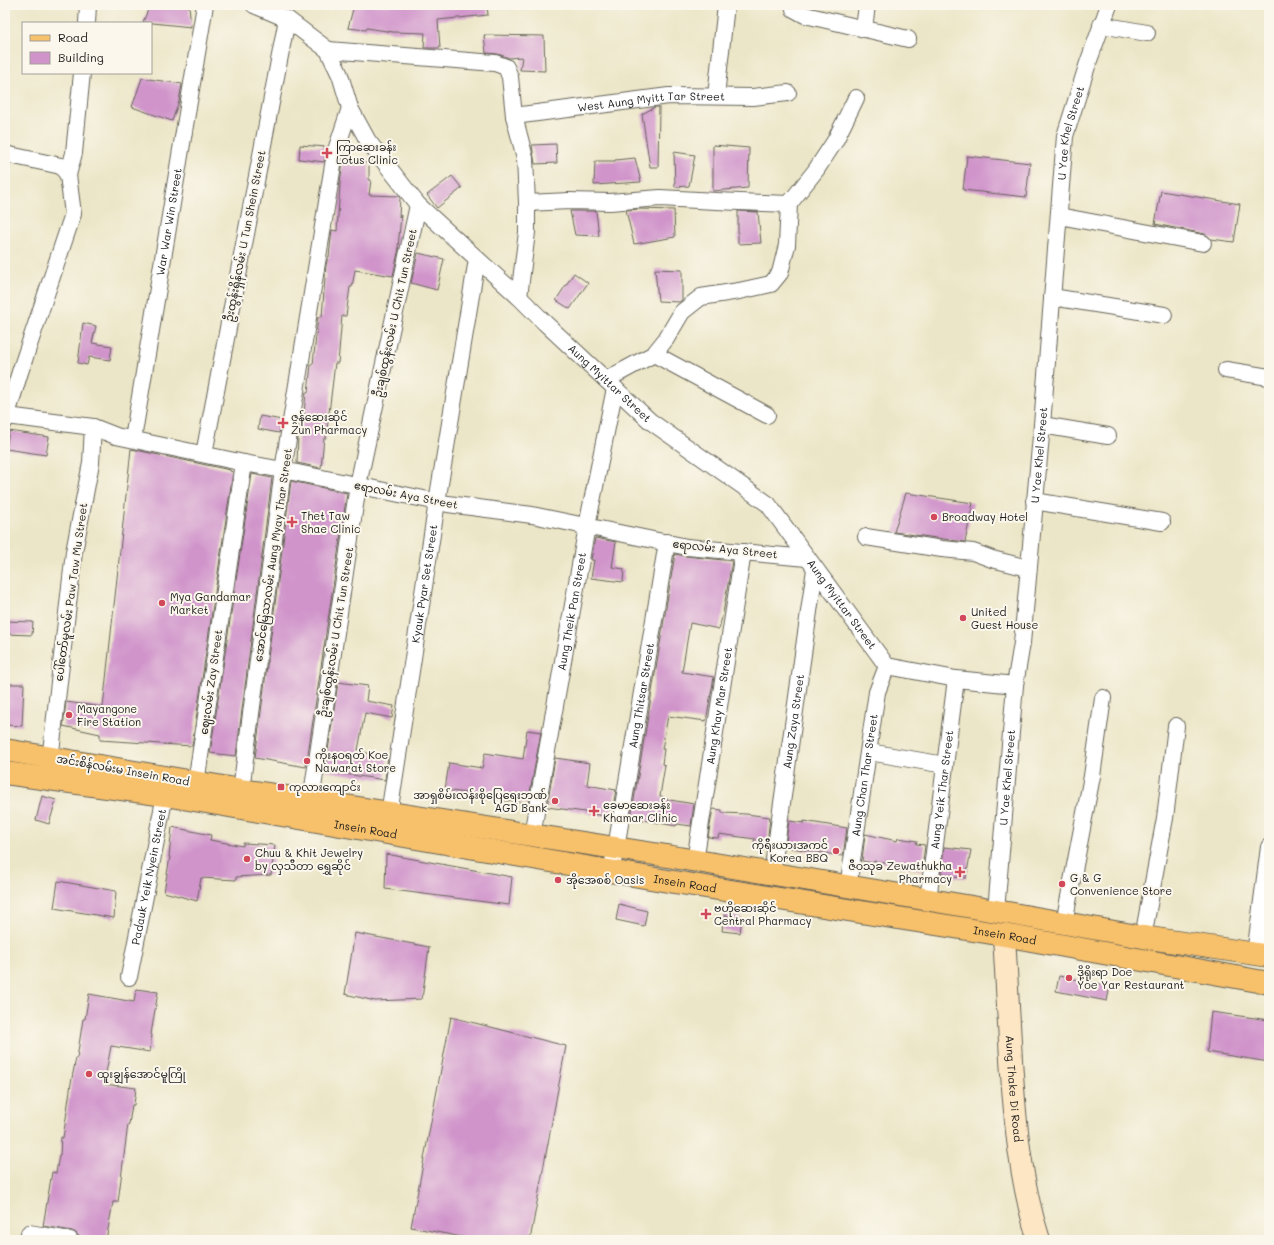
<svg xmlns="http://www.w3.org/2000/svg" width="1274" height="1245" font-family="Mali,'Noto Sans Myanmar',sans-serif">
<rect width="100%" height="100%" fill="#fbf7ec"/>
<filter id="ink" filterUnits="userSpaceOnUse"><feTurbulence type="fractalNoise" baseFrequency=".025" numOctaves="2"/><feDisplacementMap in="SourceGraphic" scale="8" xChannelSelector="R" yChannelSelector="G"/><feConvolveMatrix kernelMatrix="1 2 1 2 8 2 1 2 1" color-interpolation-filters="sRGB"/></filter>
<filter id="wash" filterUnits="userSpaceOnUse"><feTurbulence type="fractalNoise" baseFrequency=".012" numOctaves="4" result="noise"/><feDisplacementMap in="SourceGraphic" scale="16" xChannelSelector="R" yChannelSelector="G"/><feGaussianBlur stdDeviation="0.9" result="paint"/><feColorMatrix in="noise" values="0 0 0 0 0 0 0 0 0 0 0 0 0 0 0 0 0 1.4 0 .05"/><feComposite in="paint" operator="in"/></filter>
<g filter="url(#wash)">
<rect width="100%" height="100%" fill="#ece6c8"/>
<g id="blocks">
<path fill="#d094cb" d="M150,5h39l2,22 -48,-5z
M354,5h133l1,10 -50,5 2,28h-16l1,-15 -32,-1 -26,-4 -1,2 -18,-2z
M484,35l60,1 1,35 -25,-1 2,-13 -13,1 -11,-4 -12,-1z
M142,78l40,6 -3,17 -7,20 -40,-14z
M655,107h4l-1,60h-8l-8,-53z
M556,144l1,19 -22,1 -3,-19z
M300,145l27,2 -3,15 -25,-3z
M713,145l36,3 -1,40 -35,3z
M674,152l21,3 -6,31 -14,1z
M967,156l63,7 -4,34 -63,-7z
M635,158l6,24 -47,3 1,-24h20v-1z
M343,160l26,3v17h2l-2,15 30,1 1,2 -1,19 2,-2 -3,33h1l-6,28 -38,-6 -3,17h-2l-4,29h-4l-4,47h-3l-9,75h-2l-3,30 -24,-5 1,-27 2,-13 3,1 3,-32 2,1 3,-29h2l5,-47h4l4,-52 2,-8h1l3,-27 5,1 3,-47z
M452,176l10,12 -25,20 -10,-13z
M1161,191l79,13 -6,38 -23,-3 -6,-5 -50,-10z
M640,209l34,1 1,27 -41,7 -8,-34z
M570,211h26l3,25 -24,-1z
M738,211l20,1 3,31 -23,1z
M418,253l26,6 -7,31 -26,-7z
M655,269l27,1v30l-3,2 -21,-1z
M574,273l14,10 -18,26 -14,-9z
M83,323l13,3 -4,17 20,3 -2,14 -21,-3 -2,8 -9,-2z
M260,416l22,4 -3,13 -21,-4z
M9,431l40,6 -3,18 -40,-6z
M131,449l99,21v1l3,1 -41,274 -92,-6v-6l-37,-8 3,-24 37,5z
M252,474l20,4 -36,278 -26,-3z
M291,481l56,12 -41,274 -51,-9z
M906,493l67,10 -8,39 -71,-10z
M595,538l21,4 -4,25 12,2 -1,13 -32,-4 3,-18h-3z
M675,554l11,2 46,5 -9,52 -4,16 -29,-6 -8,49 32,5 -8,44 -38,-5 -6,33h2l-2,15 3,1 -5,31 4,1v2l30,5 -3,22 -14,-2 -1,2 -45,-8z
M5,621l28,1 -1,13 -27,-1z
M338,682l30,4 -2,15 28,5 -2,12 -27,-5 -7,37h1v2l29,4 -3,24 -60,-9z
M5,684h19l-2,42 -17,-1z
M527,730l14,2 -13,72 -19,-4 -1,1 -29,-4v-2l-34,-5 4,-27 33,5 3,-15 38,6z
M555,758l35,5 -3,22 29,5 -5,27 -26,-4v-1l-38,-5z
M42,796l14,4 -7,24 -13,-4z
M713,809l9,1v3l24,1 24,3 -3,27 -13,-2 1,-3 -36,-5 -1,4 -10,-1z
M789,821l15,2v-2l43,7 -4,28 -58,-9z
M172,827l39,8 -1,5 33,6v-3l32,2 -4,30 -35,2v3l-35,-2 -4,23 -33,-9 6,-35h-1z
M865,834l32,7 1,-3 19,3 -1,3 9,1 -3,25 -48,-9 -1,2 -11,-2z
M944,847l27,3 -5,28 -15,-1 1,-2 -11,-2z
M386,854l126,23 -3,28 -124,-16z
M58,881l58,10 -2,27 -60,-10z
M619,904l28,7 -3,15 -28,-6z
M724,915l18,3 -2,15 -18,-2z
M355,933l74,14 -7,52 -47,2 -30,-7z
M1059,976l51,10 -3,15 -51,-10z
M136,989l22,3 -7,42 1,1 -2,17 -39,-6 -7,38 32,4 -2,17h-2l-3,19h-1l-10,78h-5l-7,38 -27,-3 -3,-4 -4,-2 -29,-5 9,-54 4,1 3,-18h1l1,-18 2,1 3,-20 5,-35 5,-25h1l6,-39h2l4,-25 45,8z
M1211,1012l58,8v42l-62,-10z
M451,1017l115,29 -36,194h-53l-66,-13z"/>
</g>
</g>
<g filter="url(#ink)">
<use href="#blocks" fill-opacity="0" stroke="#656358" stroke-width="1"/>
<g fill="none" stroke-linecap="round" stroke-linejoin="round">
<defs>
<g id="minor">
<path id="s1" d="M254,5l33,14 41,31 12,25 10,33 18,33 50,64 101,92 26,26 105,98 118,83 119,162 69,13 59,6"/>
<path d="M794,5v4l11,6 103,24"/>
<path d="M87,23l1,-18"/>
<path d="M1101,25l46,8"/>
<path d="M864,29l3,-24"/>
<path d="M328,50l167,13 11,4 4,10 4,39 11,42 2,45v29l-8,65"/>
<path d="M716,96l10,-91"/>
<path id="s2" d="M514,116l155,-20 84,1 35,-4"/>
<path d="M5,154l56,12 7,9 5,39 -53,158 -15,49"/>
<path d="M68,175l6,-22 8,-80"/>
<path d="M527,203l42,-2 41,1 50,-4 56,3 73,3"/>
<path d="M1059,216l144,27"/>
<path d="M1052,297l112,18"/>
<path d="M654,354l113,61"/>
<path d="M1226,370l43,7"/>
<path d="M606,380l48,-26 12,-15 16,-27 19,-15 38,-6 32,-7 9,-11 7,-28 2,-41 27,-34 19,-29 21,-43"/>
<path d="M7,416l86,11 23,9 128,27 39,7 165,34 84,11 155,32 120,11"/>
<path d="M1042,425l66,11"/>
<path id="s3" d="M133,439l72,-434"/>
<path d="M204,454l83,-435"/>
<path d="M1034,501l128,21"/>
<path d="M866,537l76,12 31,3 19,7 36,9"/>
<path d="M869,752l76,13"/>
<path d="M49,769l25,-217 17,-89 2,-36"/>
<path d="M196,783l48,-320"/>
<path d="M241,790l42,-320 52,-317 15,-45"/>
<path d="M311,801l47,-316 60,-280"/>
<path id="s4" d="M389,814l48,-312 40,-243"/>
<path id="s5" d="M532,835l55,-309 28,-138"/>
<path id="s6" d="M695,861l48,-309"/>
<path id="s7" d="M611,871l5,-23 51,-306"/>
<path id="s8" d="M772,874l43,-305"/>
<path id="s9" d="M848,887l29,-195 10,-26"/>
<path id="s10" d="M928,900l28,-221"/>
<path id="s11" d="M996,911l19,-226 7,-42 20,-218 23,-289 23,-73 21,-58"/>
<path d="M1064,923l28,-147 11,-78"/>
<path d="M1143,937l22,-119 11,-92"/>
<path d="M1255,954l14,-107"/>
<path id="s12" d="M129,977l38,-192"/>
<path d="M29,1233l41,7"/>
</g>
<g id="secondary">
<path id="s13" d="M1004,935c2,41 5,83 7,125 4,60 9,122 28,180"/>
</g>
<g id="primary">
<path d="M5,750l236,40 426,66 329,55 147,26 126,19"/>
<path id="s14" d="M5,773l160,22 497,85 342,55 265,48"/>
</g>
</defs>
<use href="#minor" stroke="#656358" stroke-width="18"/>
<use href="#secondary" stroke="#656358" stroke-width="24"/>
<use href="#primary" stroke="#656358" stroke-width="24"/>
<use href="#minor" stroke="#fff" stroke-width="16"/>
<use href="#secondary" stroke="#fce6c4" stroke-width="22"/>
<use href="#primary" stroke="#f7c06b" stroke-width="22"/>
</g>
</g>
<g fill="#d1495b" stroke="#fbf7ec" stroke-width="1.5">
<path d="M325 147h4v4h4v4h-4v4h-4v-4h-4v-4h4z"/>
<path d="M281 417h4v4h4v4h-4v4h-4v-4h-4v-4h4z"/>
<circle cx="934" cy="517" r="4"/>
<path d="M290 516h4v4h4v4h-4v4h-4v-4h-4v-4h4z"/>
<circle cx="162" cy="603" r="4"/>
<circle cx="963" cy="618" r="4"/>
<circle cx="69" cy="715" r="4"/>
<circle cx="307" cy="761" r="4"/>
<rect x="277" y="783" width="8" height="8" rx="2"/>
<circle cx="555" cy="801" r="4"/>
<path d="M592 805h4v4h4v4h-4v4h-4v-4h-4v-4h4z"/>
<circle cx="836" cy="851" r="4"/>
<circle cx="247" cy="859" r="4"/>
<path d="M958 866h4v4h4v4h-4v4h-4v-4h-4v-4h4z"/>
<circle cx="558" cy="880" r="4"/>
<circle cx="1062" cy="884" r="4"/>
<path d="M704 908h4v4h4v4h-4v4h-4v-4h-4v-4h4z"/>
<circle cx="1069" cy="978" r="4"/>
<circle cx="89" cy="1074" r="4"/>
</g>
<g text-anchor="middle" stroke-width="4" stroke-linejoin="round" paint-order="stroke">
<g font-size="11" fill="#1c1c1c" stroke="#fbf7ec">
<text dy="4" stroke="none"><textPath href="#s2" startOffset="138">West Aung Myitt Tar Street</textPath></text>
<text dy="4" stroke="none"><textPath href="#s11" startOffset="782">U Yae Khel Street</textPath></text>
<text dy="4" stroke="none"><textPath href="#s3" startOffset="220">War War Win Street</textPath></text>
<text transform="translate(245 236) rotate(-79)" y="4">ဦးထွန်းရှိန်လမ်း U Tun Shein Street</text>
<text transform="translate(395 313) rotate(-78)" y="4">ဦးချစ်ထွန်းလမ်း U Chit Tun Street</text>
<text dy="4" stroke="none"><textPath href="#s1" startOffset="530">Aung Myittar Street</textPath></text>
<text dy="4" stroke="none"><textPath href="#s11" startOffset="458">U Yae Khel Street</textPath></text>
<text transform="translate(406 495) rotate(11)" y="4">ဧရာလမ်း Aya Street</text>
<text transform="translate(725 549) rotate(6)" y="4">ဧရာလမ်း Aya Street</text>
<text transform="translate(273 555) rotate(-82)" y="4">အောင်မြေသာလမ်း Aung Myay Thar Street</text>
<text dy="4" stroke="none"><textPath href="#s4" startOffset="233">Kyauk Pyar Set Street</textPath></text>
<text transform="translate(71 592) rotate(-82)" y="4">ပေါ်တော်မူလမ်း Paw Taw Mu Street</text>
<text dy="4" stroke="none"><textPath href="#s1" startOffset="854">Aung Myittar Street</textPath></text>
<text dy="4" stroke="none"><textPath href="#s5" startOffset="227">Aung Theik Pan Street</textPath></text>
<text transform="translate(336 632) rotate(-81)" y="4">ဦးချစ်ထွန်းလမ်း U Chit Tun Street</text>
<text transform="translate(211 682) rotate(-82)" y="4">ဈေးလမ်း Zay Street</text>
<text dy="4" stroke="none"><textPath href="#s7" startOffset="178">Aung Thitsar Street</textPath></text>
<text dy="4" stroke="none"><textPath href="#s6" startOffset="157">Aung Khay Mar Street</textPath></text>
<text dy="4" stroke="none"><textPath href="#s8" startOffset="154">Aung Zaya Street</textPath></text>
<text transform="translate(123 770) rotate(10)" y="4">အင်းစိန်လမ်းမ Insein Road</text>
<text dy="4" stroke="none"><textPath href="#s9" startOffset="113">Aung Chan Thar Street</textPath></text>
<text dy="4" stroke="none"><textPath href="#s11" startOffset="134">U Yae Khel Street</textPath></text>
<text dy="4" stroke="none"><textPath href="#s10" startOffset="111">Aung Yeik Thar Street</textPath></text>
<text dy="4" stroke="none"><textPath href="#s14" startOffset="365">Insein Road</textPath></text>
<text dy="4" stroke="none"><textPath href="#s12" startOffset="102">Padauk Yeik Nyein Street</textPath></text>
<text dy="4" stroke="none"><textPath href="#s14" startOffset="689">Insein Road</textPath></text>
<text dy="4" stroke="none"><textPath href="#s14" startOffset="1013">Insein Road</textPath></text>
<text dy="4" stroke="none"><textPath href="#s13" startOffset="154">Aung Thake Di Road</textPath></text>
</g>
<g font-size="11" fill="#1c1c1c" stroke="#fbf7ec" text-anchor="start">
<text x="336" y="151">ကြာဆေးခန်း<tspan x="336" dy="13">Lotus Clinic</tspan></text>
<text x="291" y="421">ဇွန်ဆေးဆိုင်<tspan x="291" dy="13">Zun Pharmacy</tspan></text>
<text x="301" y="520">Thet Taw<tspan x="301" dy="13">Shae Clinic</tspan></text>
<text x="942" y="521">Broadway Hotel</text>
<text x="170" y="601">Mya Gandamar<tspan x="170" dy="13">Market</tspan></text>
<text x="971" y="616">United<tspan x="971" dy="13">Guest House</tspan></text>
<text x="77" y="713">Mayangone<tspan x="77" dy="13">Fire Station</tspan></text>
<text x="315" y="759">ကိုးနဝရတ် Koe<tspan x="315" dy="13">Nawarat Store</tspan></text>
<text x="289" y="791">ကုလားကျောင်း</text>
<text x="547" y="799" text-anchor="end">အာရှစိမ်းလန်းစိုပြေရေးဘဏ်<tspan x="547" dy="13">AGD Bank</tspan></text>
<text x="603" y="809">ခေမာဆေးခန်း<tspan x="603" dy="13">Khamar Clinic</tspan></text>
<text x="828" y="849" text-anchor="end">ကိုရီးယားအကင်<tspan x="828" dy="13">Korea BBQ</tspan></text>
<text x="255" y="857">Chuu &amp; Khit Jewelry<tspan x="255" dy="13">by လှသီတာ ရွှေဆိုင်</tspan></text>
<text x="952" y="870" text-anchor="end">ဇီဝသုခ Zewathukha<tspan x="952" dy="13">Pharmacy</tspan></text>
<text x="1070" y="882">G &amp; G<tspan x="1070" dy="13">Convenience Store</tspan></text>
<text x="566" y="884">အိုအေစစ် Oasis</text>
<text x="714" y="912">ဗဟိုဆေးဆိုင်<tspan x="714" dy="13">Central Pharmacy</tspan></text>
<text x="1077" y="976">ဒို့ရိုးရာ Doe<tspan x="1077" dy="13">Yoe Yar Restaurant</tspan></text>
<text x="97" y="1078">ထူးချွန်အောင်မူကြို</text>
</g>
</g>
<rect width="1274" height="1245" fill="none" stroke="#fbf7ec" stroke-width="20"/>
<rect x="22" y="22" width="130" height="52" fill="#fbf7ec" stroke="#a29f99"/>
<rect x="30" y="35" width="20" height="6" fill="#f7c06b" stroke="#a29f99"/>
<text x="58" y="42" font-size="12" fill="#1c1c1c">Road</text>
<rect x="30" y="52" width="20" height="12" fill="#d094cb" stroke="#a29f99"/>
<text x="58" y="62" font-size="12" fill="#1c1c1c">Building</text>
</svg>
